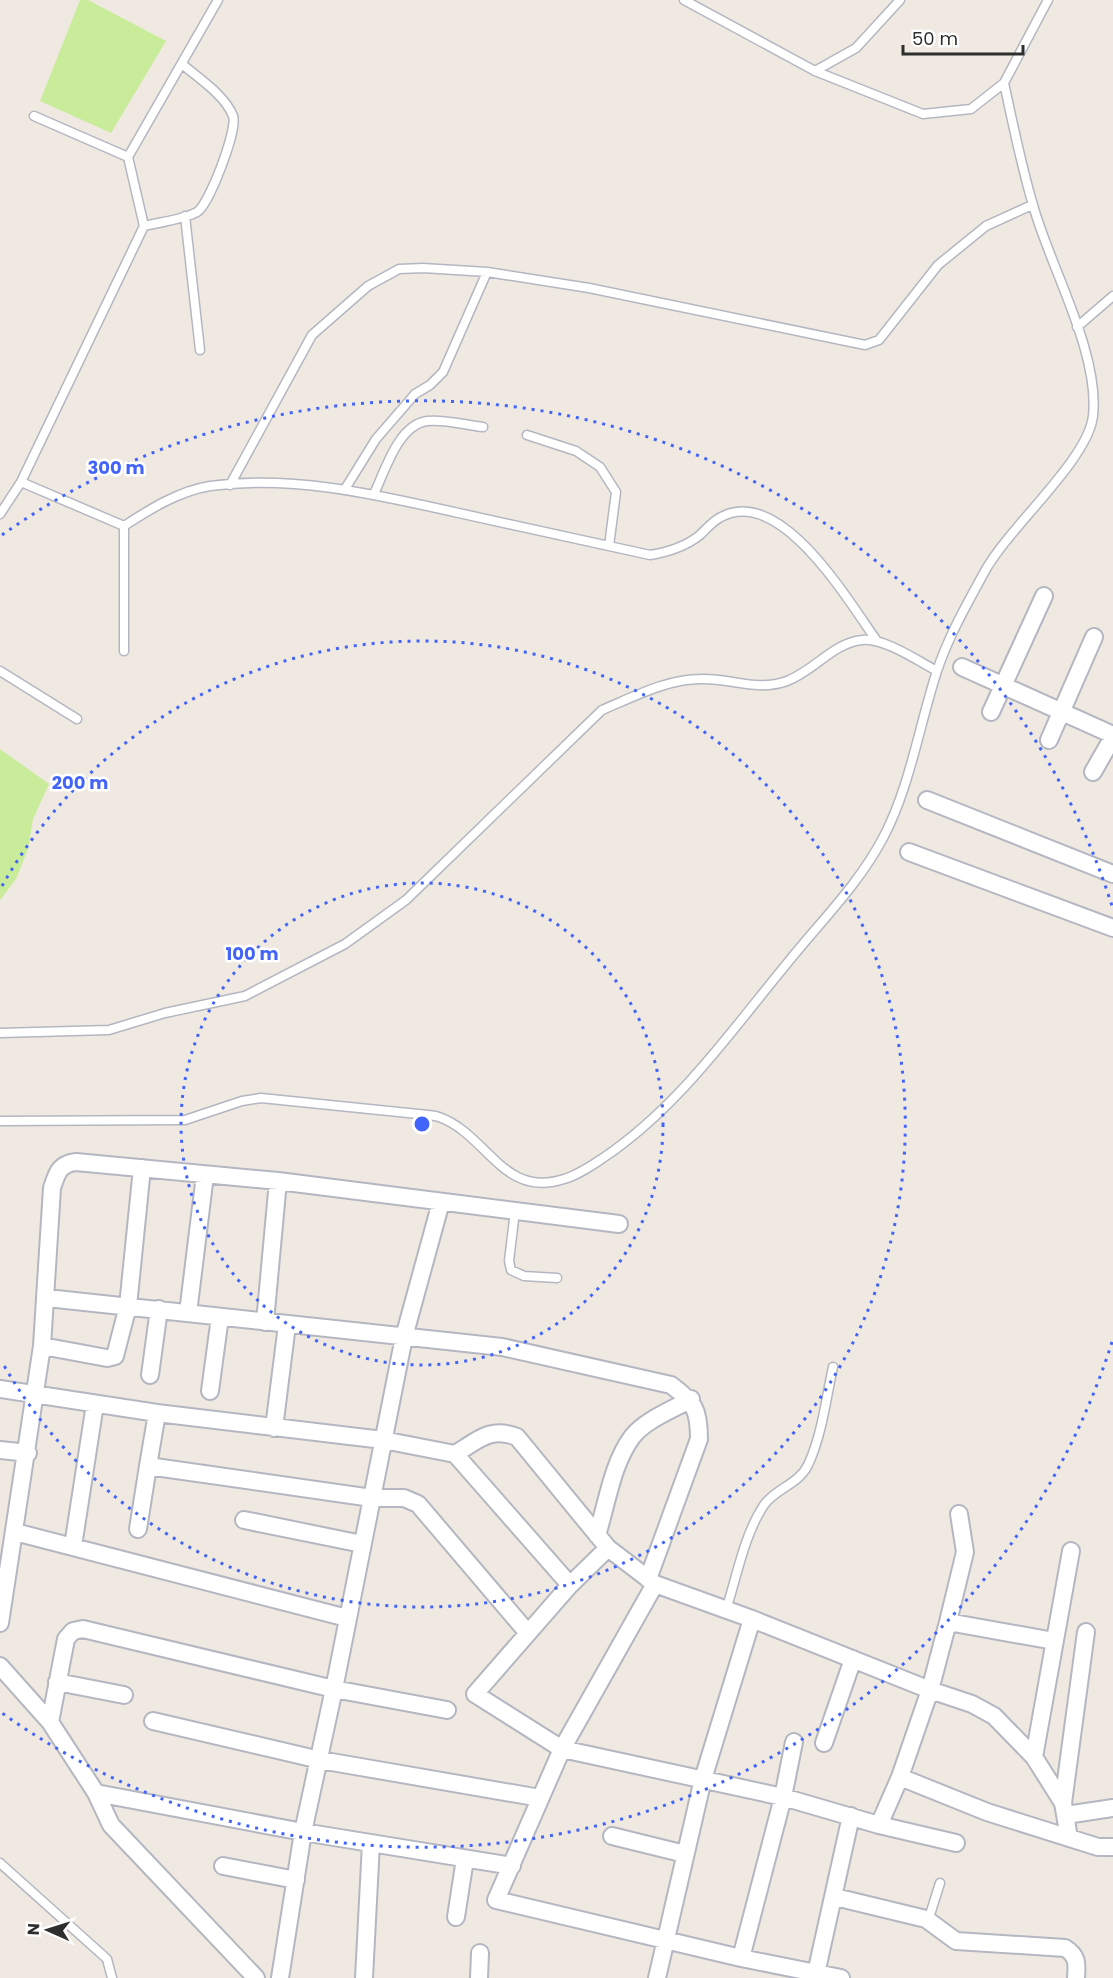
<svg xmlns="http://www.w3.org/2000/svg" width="1113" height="1978" font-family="Poppins,sans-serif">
<rect width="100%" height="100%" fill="#efe9e1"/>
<path fill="#c9ec9a" d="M80,0h8l78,41 -55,92 -71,-32z
M0,749l49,35 -16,35 -5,30 -12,30 -16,21z"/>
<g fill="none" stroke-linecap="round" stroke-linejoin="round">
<defs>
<path id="service" d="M684,0l131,71 108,43 48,-5 33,-26 44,-83
M815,71l41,-23 44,-48
M34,116l94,41 90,-157
M185,216l15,134
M144,226c16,-4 38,-6 53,-14 12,-7 41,-83 36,-96 -8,-21 -35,-38 -51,-52
M1077,327l36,-31
M527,435l49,16 24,16 16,25 -7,54
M21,482l103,44v125
M230,485l82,-150 56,-49 31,-17 24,-1 64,4 102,16 276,57 14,-5 59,-75 48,-39 46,-21
M345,489l31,-50 39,-45 15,-9 13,-13 44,-100
M374,494c11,-23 24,-69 53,-73 18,-2 38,4 56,6
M0,514l21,-32 123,-256 -16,-69
M124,526c26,-17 55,-35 86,-40 83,-11 164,8 244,26 65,14 130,29 196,43 19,-3 35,-8 50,-20 6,-6 13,-14 21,-18 60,-32 127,84 156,124
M0,671l77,48
M0,1033l109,-3 56,-17 80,-17 100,-52 61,-44 196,-190c31,-13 65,-31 99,-31 30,-1 56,13 86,2 27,-10 46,-38 75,-41 21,-3 56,21 75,31
M0,1121l185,-1 57,-19 19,-3 157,16c6,1 15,1 21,3 48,17 64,82 125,62 14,-4 27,-13 39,-21 76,-51 128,-127 186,-197 33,-41 69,-76 94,-123 27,-51 36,-112 54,-167 12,-36 30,-67 48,-100 24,-44 103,-111 108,-155 7,-63 -43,-149 -60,-211 -12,-40 -20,-81 -29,-122
M515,1211l-6,50 2,9 13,6 33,2
M726,1610c11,-34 18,-75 38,-105 12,-17 34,-20 44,-40 14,-30 18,-66 25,-98
M0,1863l107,96 5,19
M928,1921l12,-38"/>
<path id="minor" d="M962,667l151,68
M991,712l53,-116
M1049,740l45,-103
M1093,772l20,-35
M927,800l186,74
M909,852l204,76
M47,1298l455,49 169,38c23,17 28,24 28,54l-51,140
M188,1313l17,-138
M265,1322l13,-141
M42,1346l65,12 8,-2 13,-50 14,-138
M150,1375l9,-66
M0,1389l157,24 226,27 72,14 115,131
M210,1391l10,-74
M157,1413l-9,53 224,32h32l14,6 109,128
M274,1428l13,-103
M0,1450l28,3
M455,1454c22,-13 35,-28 62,-17l91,111 47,36 97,35 178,71 42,14 22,12 40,41 29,46 6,35
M244,1520l118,24
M138,1529l10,-63
M15,1532l332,86
M597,1535c10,-31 15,-71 35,-98 13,-17 40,-27 59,-38
M73,1546l22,-142
M608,1548l-38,37 -95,109 87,55 221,48 96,28 77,18
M655,1584l-93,165 -66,151 245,58 100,20
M948,1622l106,19
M0,1623l42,-277 10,-158c5,-15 7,-24 24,-26l202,19 341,43
M0,1666l50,56 46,71 15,32 145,153
M57,1682l67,13
M153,1721l167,39 220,38
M50,1722l16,-83 7,-8 10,-2 251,60 113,21
M824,1743l29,-84
M1034,1757l37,-206
M900,1777l87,35 111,35h15
M96,1793l207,39 209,34
M1063,1803l23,-171
M1066,1815l47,-7
M879,1825l21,-48 30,-87 18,-68 17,-70 -6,-38
M612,1836l73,18
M223,1866l73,14
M835,1897l91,22 30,22 109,7c13,8 12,16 11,30
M456,1917l9,-58
M741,1958l42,-161 11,-55
M280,1978l23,-146 31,-143 70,-352 37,-135
M364,1978l7,-135
M479,1978l1,-25
M657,1978l46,-199 49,-160
M815,1978l36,-162"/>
</defs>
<use href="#service" stroke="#b4b7c1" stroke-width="11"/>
<use href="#minor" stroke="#b4b7c1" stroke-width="20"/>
<use href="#service" stroke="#fff" stroke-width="8"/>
<use href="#minor" stroke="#fff" stroke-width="16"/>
</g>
<g fill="none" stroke="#4264fb" stroke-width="3" stroke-dasharray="3 6">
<circle cx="422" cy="1124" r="241"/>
<path d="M2 886A483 483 0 1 1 2 1362"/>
<path d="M1112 1342A724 724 0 0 1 2 1713M2 535A724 724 0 0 1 1112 906"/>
</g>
<circle cx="422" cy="1124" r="9" fill="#4264fb" stroke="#fff" stroke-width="3"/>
<g font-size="18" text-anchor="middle" font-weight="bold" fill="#4264fb" stroke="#fff" stroke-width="5" stroke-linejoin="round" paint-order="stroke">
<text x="116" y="474">300 m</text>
<text x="80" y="789">200 m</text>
<text x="252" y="960">100 m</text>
</g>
<g transform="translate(48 1930) rotate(273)" stroke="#ffffff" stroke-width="4.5" paint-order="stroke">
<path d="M0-4.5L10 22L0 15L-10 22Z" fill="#2e2e2e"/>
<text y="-9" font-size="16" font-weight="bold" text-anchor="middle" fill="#2e2e2e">N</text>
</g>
<path d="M903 45v9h120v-9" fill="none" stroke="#2e2e2e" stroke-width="3"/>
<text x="912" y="45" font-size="18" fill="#2e2e2e" stroke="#ffffff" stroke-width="4.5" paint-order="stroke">50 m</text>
</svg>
